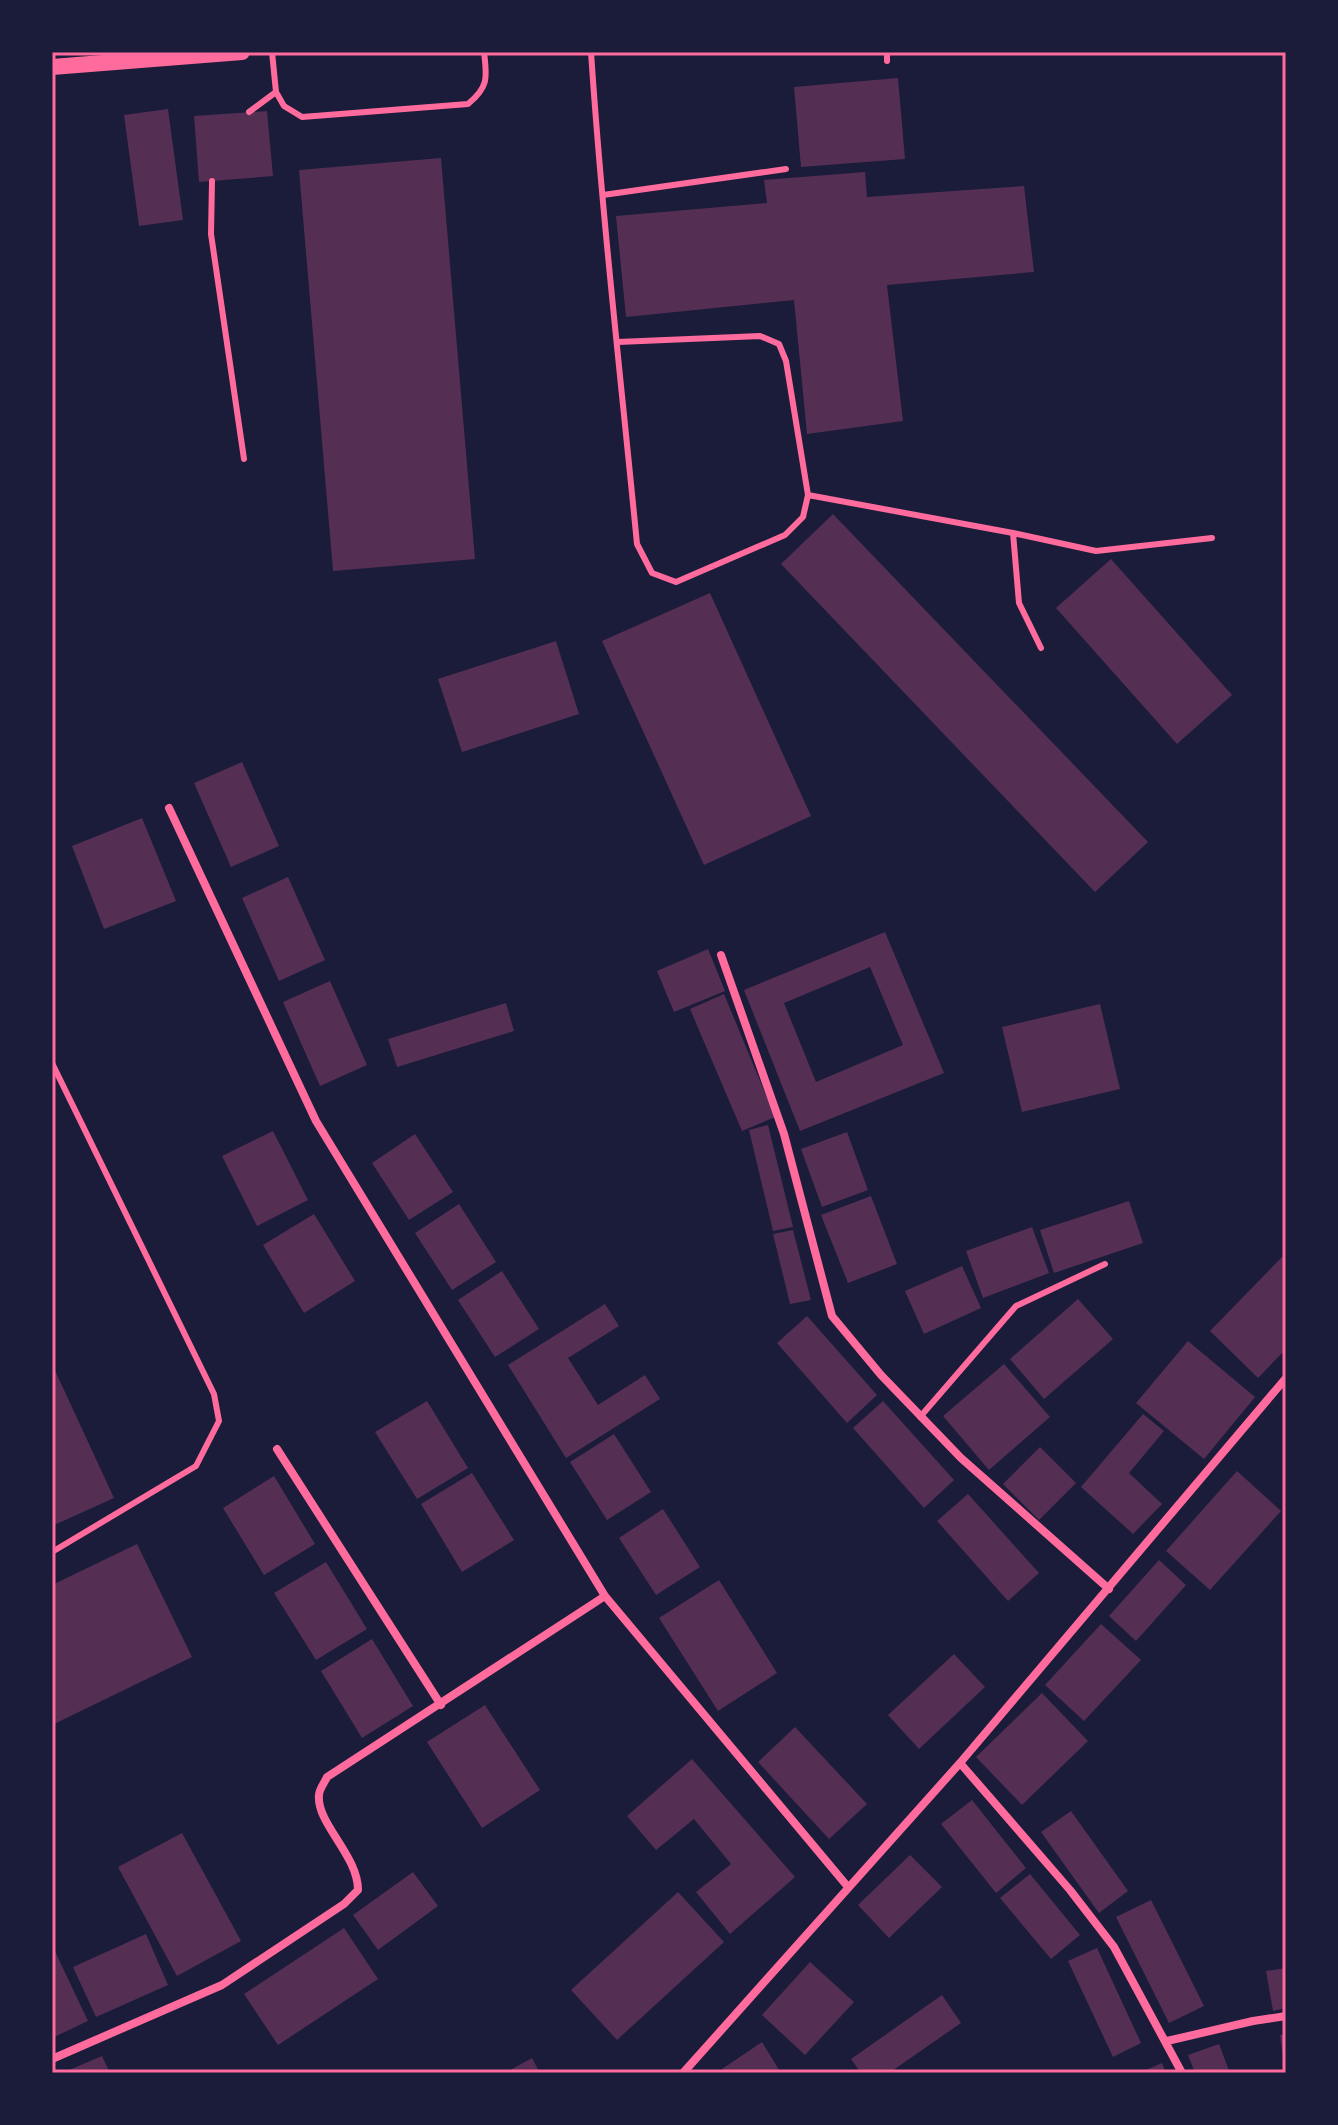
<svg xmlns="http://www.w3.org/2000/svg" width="1338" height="2125" font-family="'Varela Round',sans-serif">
<rect width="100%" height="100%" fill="#1b1b3a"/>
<path fill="#542f53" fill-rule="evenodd" d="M898,78l7,81 -104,8 -7,-80z
M168,109l15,111 -44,6 -15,-111z
M267,111l6,65 -74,6 -5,-66z
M441,158l34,401 -142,12 -34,-401z
M865,172l2,25 157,-11 10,86 -147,13 16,136 -96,13 -13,-134 -168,17 -10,-101 151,-13 -3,-23z
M833,514l315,328 -53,50 -314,-328z
M1111,559l121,136 -55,49 -121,-136z
M710,593l101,223 -107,49 -102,-224z
M556,641l23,73 -117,38 -24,-73z
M242,762l37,84 -48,21 -37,-84z
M142,818l34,83 -72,28 -32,-83z
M288,877l37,83 -46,21 -37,-83z
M885,932l59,141 -144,58 -56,-141zM870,967l33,78 -87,37 -32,-79z
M708,949l17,42 -51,21 -17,-41z
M330,981l37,84 -47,21 -37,-84z
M724,994l51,123 -33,14 -52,-122z
M506,1003l8,28 -117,36 -9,-28z
M1100,1004l20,85 -98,23 -20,-85z
M768,1125l25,102 -20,4 -24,-101z
M273,1131l35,69 -51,26 -35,-70z
M847,1132l21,58 -46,17 -21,-58z
M415,1134l38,58 -44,28 -37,-57z
M871,1196l26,68 -49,19 -27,-68z
M1129,1201l14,42 -89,30 -14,-43z
M459,1204l37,58 -44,28 -37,-57z
M314,1214l41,67 -51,32 -41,-68z
M1032,1227l17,46 -66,25 -17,-47z
M793,1230l18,70 -21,4 -17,-70z
M1283,1256l3,2v91l-28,29 -48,-47z
M962,1266l19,42 -57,26 -19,-43z
M502,1271l37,58 -44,28 -37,-57z
M1078,1299l35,40 -69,60 -34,-40z
M605,1304l14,22 -51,32 30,47 47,-30 15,24 -94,59 -58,-93z
M807,1316l70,79 -30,28 -70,-80z
M1188,1341l67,56 -51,62 -68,-56z
M52,1364l62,134 -62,28z
M1004,1364l46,53 -61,53 -46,-54z
M427,1401l41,67 -51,31 -42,-67z
M883,1401l71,79 -30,28 -71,-80z
M1143,1414l21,17 -35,42 33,31 -29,30 -52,-47z
M614,1434l37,58 -44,28 -37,-58z
M1040,1447l36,36 -37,37 -36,-36z
M1237,1471l44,40 -71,79 -44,-39z
M472,1473l42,67 -52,32 -41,-68z
M274,1476l41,68 -51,31 -41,-67z
M968,1494l71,79 -31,28 -71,-80z
M663,1509l37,58 -44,28 -37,-57z
M137,1544l55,113 -140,68v-140z
M1159,1560l27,25 -50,56 -27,-25z
M326,1562l41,67 -51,31 -42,-67z
M719,1580l58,93 -59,38 -59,-93z
M1101,1624l40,36 -57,61 -39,-36z
M372,1639l41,67 -51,32 -41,-67z
M954,1654l31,33 -66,62 -31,-34z
M1042,1693l46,48 -66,64 -46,-48z
M485,1705l55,85 -58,38 -55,-86z
M795,1727l72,77 -38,35 -71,-77z
M692,1759l103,118 -65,57 -34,-42 35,-28 -37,-45 -38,31 -29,-34z
M972,1800l54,68 -30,25 -55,-69z
M1071,1811l57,80 -29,22 -58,-81z
M182,1833l59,108 -64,35 -59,-109z
M910,1855l32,32 -53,51 -31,-33z
M413,1872l25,34 -60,44 -25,-35z
M1030,1874l50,61 -29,24 -51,-61z
M678,1892l46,50 -107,98 -46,-50z
M1151,1900l53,106 -35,17 -53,-106z
M344,1928l34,51 -100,66 -34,-51z
M146,1934l22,51 -72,32 -23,-50z
M52,1945l36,76 -36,17z
M1097,1948l44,95 -28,14 -45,-96z
M810,1962l44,40 -49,53 -43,-40z
M1286,1968v40l-13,3 -7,-40z
M942,1995l19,28 -72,50h-28l-10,-14z
M1286,2034v30h-2l-4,-29z
M762,2042l19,31h-57l-2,-4z
M1219,2044l11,29h-35l-7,-18z
M102,2056l8,17h-48z
M532,2058l8,15h-35z
M1162,2063l4,10h-27z"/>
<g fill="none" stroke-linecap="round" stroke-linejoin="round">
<path stroke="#ff6b9d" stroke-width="6" d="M272,52l4,40 8,14 18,11 166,-13c21,-17 19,-27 16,-52
M591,52c11,164 30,328 46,492l15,29 24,9 109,-47 18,-18 5,-22 -22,-134 -7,-17 -19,-8 -142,6
M887,52v9
M249,112l27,-20
M212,181l-1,53 33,225
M603,195l183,-26
M808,495l205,38 83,18 116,-13
M1013,533l6,70 22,45
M52,1063l162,331 5,27 -23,45 -144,86
M920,1417l96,-111 89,-42"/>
<path stroke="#ff6b9d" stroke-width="8" d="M721,955l63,179 48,182 49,59 80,83 148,131
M277,1449l164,256
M605,1596l243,291
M960,1763l110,127 44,57 68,126
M1167,2041l86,-20 33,-5
M52,2059l170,-74 122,-81 14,-14c0,-35 -42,-67 -39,-95 0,-6 6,-13 8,-18l278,-181 -289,-475 -147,-313
M683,2073l277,-310 326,-385"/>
<path stroke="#ff6b9d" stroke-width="16" d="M52,67l190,-15"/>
</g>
<rect width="1338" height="2125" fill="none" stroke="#1b1b3a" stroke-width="108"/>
<rect x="54" y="54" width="1230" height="2017" fill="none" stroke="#ff6b9d" stroke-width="3"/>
</svg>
